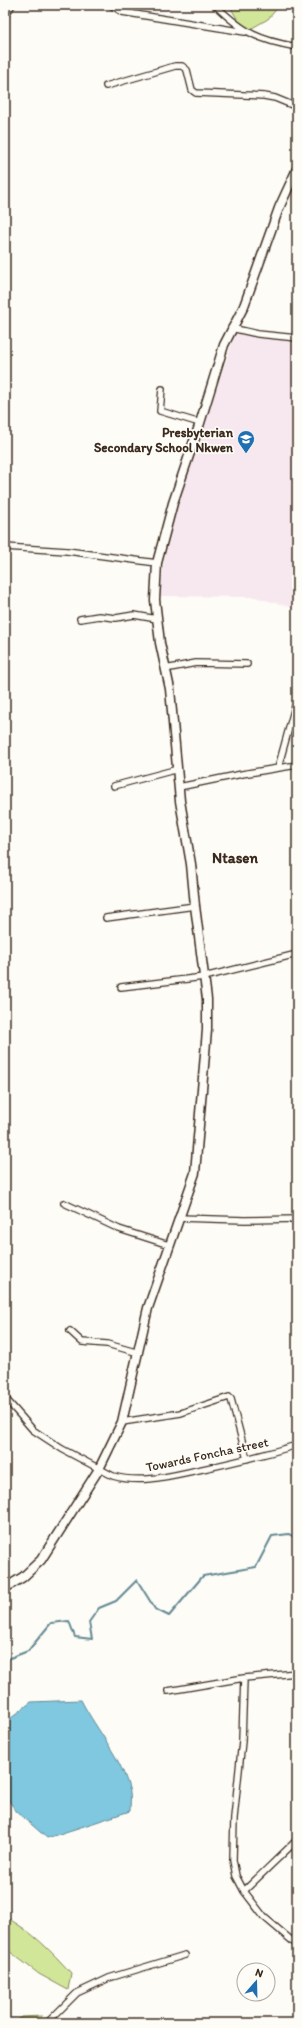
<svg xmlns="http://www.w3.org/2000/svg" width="302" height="2028" font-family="Itim,sans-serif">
<rect width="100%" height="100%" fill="#fdfcf7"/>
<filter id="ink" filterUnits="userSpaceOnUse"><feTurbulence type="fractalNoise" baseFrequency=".025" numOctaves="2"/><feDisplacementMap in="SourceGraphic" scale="8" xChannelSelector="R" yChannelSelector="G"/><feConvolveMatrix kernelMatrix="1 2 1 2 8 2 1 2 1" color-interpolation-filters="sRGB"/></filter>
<g filter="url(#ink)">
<path fill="#f7e8ef" d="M235,334l62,5v270l-42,-12 -95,-1 4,-35 15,-62z"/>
<path fill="#d2e69a" stroke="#86885c" d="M229,5h51l-12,14 -23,13z
M5,1917c27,14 46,34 66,56l-3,17 -29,-16 -34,-26z
M42,2016l-3,7h-23l5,-6z"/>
<path fill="#7fc8e0" stroke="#648992" d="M81,1700c16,31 41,58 49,92 1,6 0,13 0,19l-83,27 -31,-27 -11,-16v-72l26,-21z"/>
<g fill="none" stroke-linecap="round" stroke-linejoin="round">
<path stroke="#648992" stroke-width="2" d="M5,1660l23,-9 23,-28 18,-2 6,16 17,2 -3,-17 10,-14 17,-7 21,-21 18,29 14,7 34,-40 53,-9 16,-31 17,-2 8,5"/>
<defs>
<path id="street" d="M111,5l11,7 123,20
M215,5c29,28 43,35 82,42
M5,16l7,-11
M106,86l69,-20h7l5,4 5,20 4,3 68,3 11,2 22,9
M231,328l27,6 39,4
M162,389l-2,22 40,12
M5,547l62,4 90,12
M80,619l19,-3 17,2 18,-3 23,4
M165,669l31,-6 51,1
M278,768l19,-69
M114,786l64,-17
M179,787l63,-13 55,-9
M106,918l89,-12
M121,987l83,-10 93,-23
M64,1203l55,26 50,16
M178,1218l67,2 52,-1
M70,1331l12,11 25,2 32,9
M5,1398l28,32 29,19 51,27c28,8 57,0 85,-6 33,-7 66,-15 99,-25
M122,1422l59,-9 48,-16 2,2 16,60
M244,1678l-2,63 -8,77 -1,42 3,16 8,15 20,26 33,28
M168,1691l76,-13 53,-5
M244,1891l53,-51
M47,2023l30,-30 32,-15 76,-23"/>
<path id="secondary" d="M5,1588l18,-11 18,-17 58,-91 23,-47 26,-114 47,-135 12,-143v-31l-12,-93 -4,-42 -11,-63 -10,-112 -10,-46 -5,-43 2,-37 16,-60 27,-80 24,-78 20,-39 35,-98 18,-39"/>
</defs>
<use href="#street" stroke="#3b2a1e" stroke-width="8"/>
<use href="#secondary" stroke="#3b2a1e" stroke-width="11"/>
<use href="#street" stroke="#fdfcf7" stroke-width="5.5"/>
<use href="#secondary" stroke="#fdfcf7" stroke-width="8"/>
</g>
</g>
<defs>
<symbol id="school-pin" viewBox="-11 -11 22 30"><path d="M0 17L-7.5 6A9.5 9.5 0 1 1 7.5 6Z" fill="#1f6fb2" stroke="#fdfcf7"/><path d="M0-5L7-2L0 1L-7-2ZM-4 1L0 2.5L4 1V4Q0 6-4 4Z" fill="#fff"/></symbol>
</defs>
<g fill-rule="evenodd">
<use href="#school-pin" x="236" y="429" width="20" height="27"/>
</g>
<g text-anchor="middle" stroke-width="3.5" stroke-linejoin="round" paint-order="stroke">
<g font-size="13" font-weight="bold" fill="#3b2a1e" stroke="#fdfcf7" text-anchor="end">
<text x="233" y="437">Presbyterian<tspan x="233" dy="15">Secondary School Nkwen</tspan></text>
</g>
<g font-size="13" fill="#3b2a1e" stroke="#fdfcf7">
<text transform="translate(207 1454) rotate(-12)" y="5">Towards Foncha street</text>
</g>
<g font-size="15" font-weight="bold" fill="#3b2a1e" stroke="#fdfcf7">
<text x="235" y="863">Ntasen</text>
</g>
</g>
<rect width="302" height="2028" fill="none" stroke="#fdfcf7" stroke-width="20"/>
<rect x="10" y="10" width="282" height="2008" fill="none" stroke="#3b2a1e" stroke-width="1.5" filter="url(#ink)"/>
<g transform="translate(256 1982) rotate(20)"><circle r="19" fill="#fdfcf7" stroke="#afa8a0"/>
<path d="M0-3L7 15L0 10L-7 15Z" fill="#1f6fb2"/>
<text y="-6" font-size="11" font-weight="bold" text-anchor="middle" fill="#3b2a1e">N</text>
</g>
</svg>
